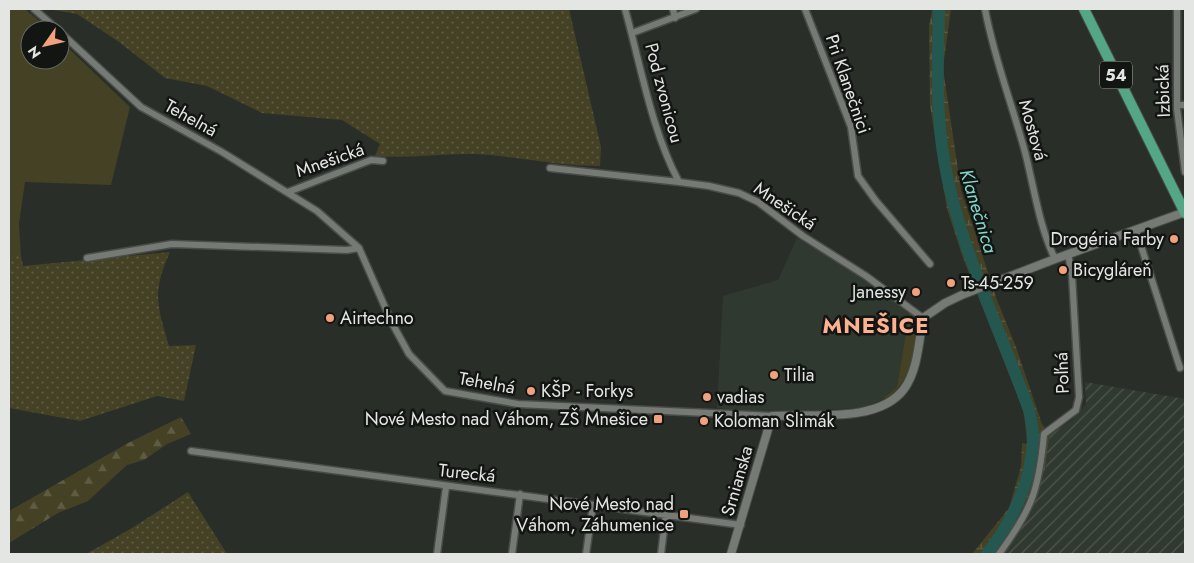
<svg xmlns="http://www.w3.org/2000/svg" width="1194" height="563" font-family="Jost,sans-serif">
<defs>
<pattern id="industrial-furrows" width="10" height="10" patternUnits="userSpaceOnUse" patternTransform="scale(1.25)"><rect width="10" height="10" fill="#30392f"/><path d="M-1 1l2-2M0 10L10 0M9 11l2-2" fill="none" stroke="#4e564d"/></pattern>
<pattern id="forest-firs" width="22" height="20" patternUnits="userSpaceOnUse" patternTransform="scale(1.25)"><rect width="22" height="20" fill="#444125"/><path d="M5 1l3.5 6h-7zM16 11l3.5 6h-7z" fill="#5f5c44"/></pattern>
<pattern id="wetland-marsh" width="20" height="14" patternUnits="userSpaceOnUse" patternTransform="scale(1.25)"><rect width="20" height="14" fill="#444125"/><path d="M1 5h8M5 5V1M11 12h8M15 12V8" fill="none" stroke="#5f5c44"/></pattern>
<pattern id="garden-dots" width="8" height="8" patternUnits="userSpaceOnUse" patternTransform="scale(1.25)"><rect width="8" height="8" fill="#444125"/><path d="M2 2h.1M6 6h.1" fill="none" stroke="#5f5c44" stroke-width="1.8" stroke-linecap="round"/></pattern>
</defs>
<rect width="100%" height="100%" fill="#292e29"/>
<path fill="#30392f" d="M797,238l63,37 49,38 -12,74 -16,13 -14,7 -95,7 -55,-6 6,-112 55,-16z"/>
<path fill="url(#industrial-furrows)" d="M1085,382l100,17v155h-191l51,-84 5,-35 22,-15 14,-16z"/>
<path fill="#444125" d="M9,9h16l25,21h-20v30h30v-20l70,67 -19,78 -86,-3 -6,42 2,32h-12z
M909,313l3,1c12,24 -3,78 -31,86l16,-13z"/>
<path fill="url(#forest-firs)" d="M181,417l10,17 -24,10 -23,16 -17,5 -39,36 -30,12 -49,30v-32l119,-68z"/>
<path fill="url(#wetland-marsh)" d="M932,9h19l-8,59 18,122 36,110 19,47 26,77 8,11 -5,35 -51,84h-22l37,-46 12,-42 1,-23 5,1 -3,-32 -61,-154 -16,-49 -17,-103 -1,-79z"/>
<path fill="url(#garden-dots)" d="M48,9h521l32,138 -1,19c-42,0 -83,-10 -126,-12 -33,-1 -66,5 -99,2l5,-12 -38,-24 -80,-7 -55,-27 -42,-8 -46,-36 -42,-28z
M170,252c-18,40 -13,53 -1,94l27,-1 -12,56 -27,-5 -77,25 -71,-13v-152h12l2,10z
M188,492l39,62h-141l46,-26z"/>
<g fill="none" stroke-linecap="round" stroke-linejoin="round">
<path stroke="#245750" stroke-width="12" d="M939,9c-1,43 -3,86 2,129 10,93 57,185 88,272 2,10 5,21 4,31 -2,41 -21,81 -46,113"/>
<defs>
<path id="minor" d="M34,9l24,21
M625,9c16,57 26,120 54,173
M673,9l2,9
M805,9l46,118 7,49 18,25 54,63
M985,9c9,49 27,95 40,143 9,35 14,74 30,107
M1177,9v100l8,63
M60,32l81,75 81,45 95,59 42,37 33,75 17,31 36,37 73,13 254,12
M632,33l64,-24
M1177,105h8
M550,168l129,14 30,4 30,7 19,9 45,34 63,40 57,42
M288,192l83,-32 12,1
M1136,230l44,138
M87,258l85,-14 175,6 12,-2
M191,451l550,74
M437,554l9,-67
M512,554l8,-60
M586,554l7,-49
M661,554l5,-41
M999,554c33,-45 40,-64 45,-120l32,-24 3,-13 -7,-122 -4,-21"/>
<path id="tertiary" d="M731,554l41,-138c39,-3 106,8 132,-27 14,-19 15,-49 19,-71l22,-15 19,-9 91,-35 130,-47"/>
<path id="primary" d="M1084,9l101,204"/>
</defs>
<use href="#minor" stroke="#494c48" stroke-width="9"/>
<use href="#tertiary" stroke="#494c48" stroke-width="10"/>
<use href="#primary" stroke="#494c48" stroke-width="12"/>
<use href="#minor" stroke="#757a75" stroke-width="6"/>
<use href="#tertiary" stroke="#757a75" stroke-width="8"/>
<use href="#primary" stroke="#53a786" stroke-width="10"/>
</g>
<g fill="#f1a17d" stroke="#131513" stroke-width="2">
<circle cx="1174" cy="239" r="5"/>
<circle cx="1063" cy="270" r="5"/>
<circle cx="951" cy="283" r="5"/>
<circle cx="916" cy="292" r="5"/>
<circle cx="330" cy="318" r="5"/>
<circle cx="774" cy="375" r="5"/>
<circle cx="531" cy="391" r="5"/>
<circle cx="707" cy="397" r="5"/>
<rect x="653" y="414" width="10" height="10" rx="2.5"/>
<circle cx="704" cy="421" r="5"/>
<rect x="679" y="509" width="10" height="10" rx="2.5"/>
</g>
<g text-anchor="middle" stroke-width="5" stroke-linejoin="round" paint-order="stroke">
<rect fill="#131513" stroke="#a5a7a5" stroke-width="1" x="1100" y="61.5" width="32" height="27" rx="4"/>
<g font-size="16" font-weight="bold" fill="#e4e6e3">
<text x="1116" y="81">54</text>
</g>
<g font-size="18" fill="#e4e6e3" stroke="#131513">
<text transform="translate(848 84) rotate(71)" y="6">Pri Klanečnici</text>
<text transform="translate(1163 91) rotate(-92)" y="6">Izbická</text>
<text transform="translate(664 93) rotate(75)" y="6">Pod zvonicou</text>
<text transform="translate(191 118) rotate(29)" y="6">Tehelná</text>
<text transform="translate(1033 130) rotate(74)" y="6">Mostová</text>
<text transform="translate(330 160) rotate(-19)" y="6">Mnešická</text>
<text transform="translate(785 206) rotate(34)" y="6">Mnešická</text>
<text transform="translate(1062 373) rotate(-92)" y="6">Poľná</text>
<text transform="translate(487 383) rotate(10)" y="6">Tehelná</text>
<text transform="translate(467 473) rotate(6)" y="6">Turecká</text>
<text transform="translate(737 481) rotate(-74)" y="6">Srnianska</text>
</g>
<g font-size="18" fill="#e4e6e3" stroke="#131513" text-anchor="start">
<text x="1164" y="245" text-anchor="end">Drogéria Farby</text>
<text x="1073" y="276">Bicygláreň</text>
<text x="961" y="289">Ts-45-259</text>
<text x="906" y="298" text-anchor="end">Janessy</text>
<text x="340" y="324">Airtechno</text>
<text x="784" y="381">Tilia</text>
<text x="541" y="397">KŠP - Forkys</text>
<text x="717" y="403">vadias</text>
<text x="648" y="425" text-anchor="end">Nové Mesto nad Váhom, ZŠ Mnešice</text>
<text x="714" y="427">Koloman Slimák</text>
<text x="674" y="510" text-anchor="end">Nové Mesto nad<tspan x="674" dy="21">Váhom, Záhumenice</tspan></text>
</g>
<g font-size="19" font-style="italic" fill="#81d7ca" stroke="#131513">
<text transform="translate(979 211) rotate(73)" y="7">Klanečnica</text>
</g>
<g font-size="22" font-weight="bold" letter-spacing="1" fill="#fdb190" stroke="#131513">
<text x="876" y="333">MNEŠICE</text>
</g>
</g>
<rect width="1194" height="563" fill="none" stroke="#e4e6e3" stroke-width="20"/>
<g transform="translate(45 45) rotate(236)"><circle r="24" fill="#131513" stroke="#676966"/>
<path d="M0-4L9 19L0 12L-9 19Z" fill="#f1a17d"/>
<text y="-8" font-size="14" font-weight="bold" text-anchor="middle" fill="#e4e6e3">N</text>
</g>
</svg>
